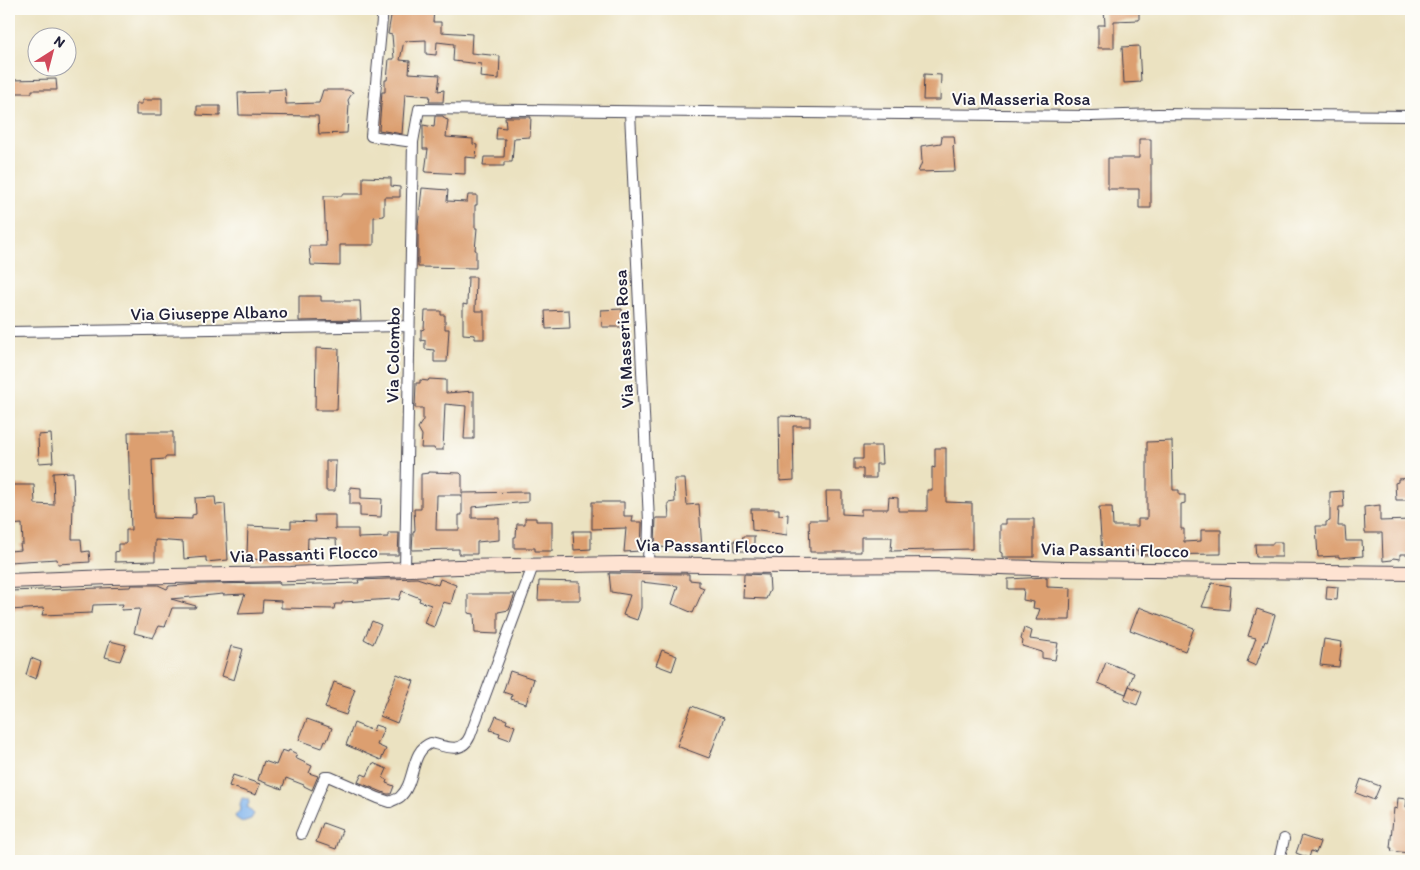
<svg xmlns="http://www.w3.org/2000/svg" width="1420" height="870" font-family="Itim,sans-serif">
<rect width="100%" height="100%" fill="#fdfcf7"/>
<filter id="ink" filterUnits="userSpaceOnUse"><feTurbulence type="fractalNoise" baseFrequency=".02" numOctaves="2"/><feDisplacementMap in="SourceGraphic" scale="10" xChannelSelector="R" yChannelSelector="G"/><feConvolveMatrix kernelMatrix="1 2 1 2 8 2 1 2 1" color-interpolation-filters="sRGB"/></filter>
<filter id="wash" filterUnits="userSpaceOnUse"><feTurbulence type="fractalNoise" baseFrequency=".0096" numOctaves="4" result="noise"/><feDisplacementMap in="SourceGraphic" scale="20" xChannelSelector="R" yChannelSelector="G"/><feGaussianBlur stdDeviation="1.12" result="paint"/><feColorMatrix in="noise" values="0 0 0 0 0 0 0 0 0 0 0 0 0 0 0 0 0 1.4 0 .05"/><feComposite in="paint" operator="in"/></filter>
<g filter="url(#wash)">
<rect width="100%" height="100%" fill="#ebe2c1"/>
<path fill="#80b4ed" stroke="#516b94" d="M242,798l6,1 1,4 -2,4 7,7 -3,5 -9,3 -6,-4 -1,-2 6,-7 -1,-5z"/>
<g id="blocks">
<path fill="#dc9f70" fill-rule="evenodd" d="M434,9l-1,13h8v10l31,2 -1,19 29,3 -1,23 -19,-2 1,-13 -28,-3 1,-17 -17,-2 -1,13 -10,-1v-14l-22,1 -4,19 10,1 -1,12 31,2 -2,16 6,-1 -1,12h-14l1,-6 -25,-2 -3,40 -23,-4 3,-38h3v-12h2l2,-21h5l-2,-24 -4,-1 4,-24z
M1104,9h35v11l-25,1v27h-16v-23h7z
M1139,46l2,36 -17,1 -2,-36z
M924,74l17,1 -1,25h-17z
M56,79l1,11h-25v3h-20l-1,-13z
M285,89l1,15 33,-1 4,-13h24l6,2 -5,8 1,5 -2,28 -28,1 -1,-18 -79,-1 -1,-22 30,-1v-2z
M153,98h9v17h-26v-11h6v-4h11z
M197,106h23v10l-23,-1z
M435,116h8l2,3 3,1 -2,17 27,2v5l4,1 -1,13 -11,-1v17l-40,-2 3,-23h-5v-24l11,2z
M505,117h26l-1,20 -16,1 -2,24h-8v4h-21l1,-9h20l1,-18h-9l1,-12 9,1z
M942,136h12l1,8 -2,2 2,25 -37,1 4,-10 -1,-16 20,-3z
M1139,139h12v69h-12v-19h-31v-31h31z
M363,177l28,1v8l9,1v10h-16v19l-10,1v28h-34v21l-29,-1 -2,-19h17l-2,-50h18v-2h21z
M422,188l26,2 -1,11 20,1 1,-7h9v10h-2v23h2l-2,22h1v18l-58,-1v-41z
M468,277h8l-1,34h9v28h-9v-4l-12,-1v-30l4,1z
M299,296h22v5h39l1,19 -62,1z
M622,309l1,18h-21l-1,-17z
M569,310l1,18 -24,1 -1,-18z
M425,311h16v4h4v14h4l-2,33h-13v-12l-9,-1v-9l-4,1v-11l3,-1z
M316,348l23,1 -2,61h-22z
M429,379l17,1v13l28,-2v48h-10l2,-33 -21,-2 -2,46h-8l-1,-2h-13l1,-13 -4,-7 5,-8v-12h-8l1,-25h4v-3l8,1z
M779,416l31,1v9h-17l1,54 -14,1z
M128,432h45v25h-8v2l-13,1 2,58 38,1v-4l4,-1 -1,-16 20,-1 1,8 9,-1 3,56 -22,2v-5l-22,2 -1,-17 -28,-2v21l-40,1v-10l3,-1v-7h8v-14h5z
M51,434l2,28 -14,1 -1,-28z
M1172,441l1,49h6v5h6v8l-4,1v25h3v13l17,-1v-11h20v24l-83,1v-5l-26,2v3l-10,-1 -3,-47h13l1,19h25v-7h9v-77z
M863,446h18l1,18h-6v14h-13v-9h-9v-10h9z
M935,448h11v54l26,1v46l-81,2 1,-14h-31v15h-51l-1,-32h18l-1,-29h16v23l19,1v-6h27l1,-12 9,1v13h29v-21h5v-23l3,1z
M326,461h10l-1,30h-9z
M73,472l1,32h-1l-1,35h9l1,13 7,-1 1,11 -32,2 -1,-5 -48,3v-11l12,-1 -1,-6h3l-1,-20 -13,1v-40h25l1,19 19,1 -1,-32z
M429,472l31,1 2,2v18l66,-1v10l-56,5v11h27v22l-22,2v12h-18v-5l-47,1 1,-17 2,-3 -1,-21h7v-35l8,-1zM437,495h25v20h-3v15h-23z
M1411,478v22h-15l-1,-17 3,-1v-3z
M674,479h11l2,26 12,-1 3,46h-22l-25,-4 1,-28h13l-1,-15 7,-1z
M350,487l11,1v10l21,1 -1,18 -21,-1v-12h-10z
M1343,491l1,16h-5l-1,19h7l1,15h16l1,15 -24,2v-2l-21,1 -2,-31h10v-4l4,-1v-29z
M592,502h32v14h9l-1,6h10l-1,29 -17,1 2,-24 -34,1z
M1380,505v16l31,-1v34h-11v5l-7,-1 -1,2 -9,1 -1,-28h-17l-1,-26z
M751,509h28v6l9,-1 -1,21 -35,-5z
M314,515h21v14h23v9l30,-1v-4h11l-1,22h-61l-1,-16 -28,-1 -1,24 -58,-3v-5h-2l1,-28 43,2v-7l24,1z
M525,518h11v3h16v30h-17v-3h-21v-11h2l1,-13h8z
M1006,519h28v38h-32v-4l-2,-1v-28h6z
M573,531h18v18l-17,1z
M743,536h11v15h-19l-1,-11 8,1z
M1273,542h9v15h-26l-1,-13h18z
M609,573l80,1v6l10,1v5l5,2 -11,25 -21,-9 6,-18 -37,-4v26l-4,12 -14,-5 7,-20 -19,-3z
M744,574l25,1 1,15 -4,9 -23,-1z
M1047,577v10l24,1 -1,32h-34l4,-11 -7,-1 1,-6 -11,-2 1,-11h-16v-10z
M417,578l21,7 2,-6 16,6 -5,19 -8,-2 -9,25 -10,-4 7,-18 -12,-4 1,-3 -18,-7 -3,9 -5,-1 -52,3v2h-7l-1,5 -53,-1v-7l-18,-1 -1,13 -24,1 7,-20 -22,1v-1l-52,5 25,7 -1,2h-23l-7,19 -6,-1 -6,12 -19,-5 6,-24 -19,1 2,-6 -30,1 -1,8 -50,2 2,-7 -35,2v-19l121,-4 1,-2h27l9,4 2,-3 32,-2 78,-1 1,2 79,-2 -1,-3z
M539,581l41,1v18h-42z
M1212,583l19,3 -2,24 -27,-3z
M1327,586l11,1 -1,13 -11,-1z
M468,594h47l-6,16 -11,2v22l-23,-1 -1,-19 -6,-1z
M1139,607l55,21 -9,23 -55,-21z
M1257,609l18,6 -8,27 -2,-1 -9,25 -9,-4 9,-24 -8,-2z
M372,621l9,4 -8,19 -9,-5z
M1024,628l8,3 -2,8 28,4 -3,17 -13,-2v-6l-20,-6 1,-5 -2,-2z
M1324,639l18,3 -3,25 -19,-2z
M110,641l16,4 -6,16 -15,-4z
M231,646l12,3 -9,31 -12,-4z
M662,650l15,6 -5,15 -16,-6z
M31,658l10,4 -5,17 -10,-4z
M1106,662l28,11 -8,21 -28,-11z
M510,671l24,8 -8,25 -15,-5 1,-4 -9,-3z
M397,674l17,7 -17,42 -17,-7z
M334,682l21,7 -9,26 -21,-7z
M1129,686l13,6 -5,13 -13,-5z
M692,706l32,12 -15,40 -32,-12z
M496,716l11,4 -1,3 9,3 -5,14 -11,-4 1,-3 -10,-3z
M307,719l25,9 -5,13 -2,-1 -3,8 -23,-8z
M354,723l19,8 2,-6 9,3 -7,17 9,4 -5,11 -35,-15z
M282,750l6,2 1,-2 8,4 -2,4 17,8 -3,7 9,3 -6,14 -8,-4v-1l-18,-7 -4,11 -24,-9 6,-19 12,4z
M373,763l14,6 -4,9 4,2 -1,3 8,3 -3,8h-4l-29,-12 4,-8 5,2z
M233,775l27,9 -4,11 -27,-9z
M1361,779l19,7 -6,14 -18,-7z
M1398,798l9,1 -1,8 5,1v42h-2v3l-18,-2 1,-3h-2l4,-40 3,1z
M323,823l19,7 -6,19 -20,-7z
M1302,836l18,6 -4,11 -5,-2 -2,7 -13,-5z"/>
</g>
</g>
<g filter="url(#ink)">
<use href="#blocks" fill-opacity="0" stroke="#403f4f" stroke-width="1"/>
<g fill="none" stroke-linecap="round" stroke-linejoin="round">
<defs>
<path id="street" d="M383,9l-12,127 42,6 -8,427
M630,112l19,410 -1,43
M413,142l6,-33 672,7 67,-2 253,2
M9,332l400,-6
M301,834l24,-57h5l48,21 12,4c3,-2 8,-3 10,-5 16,-14 10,-47 31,-54 15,4 31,11 39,-7l63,-170
M1279,861l5,-22"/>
<path id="secondary" d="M9,581l101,-4 181,-3 167,-7 163,-3 166,2 151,-1 126,4 347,4"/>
</defs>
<use href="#street" stroke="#403f4f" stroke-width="12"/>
<use href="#secondary" stroke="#403f4f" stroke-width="16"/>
<use href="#street" stroke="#fff" stroke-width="10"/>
<use href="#secondary" stroke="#fee3d2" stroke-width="14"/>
</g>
</g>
<g text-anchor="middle" stroke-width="4" stroke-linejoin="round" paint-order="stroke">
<g font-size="18" fill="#22223b" stroke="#fdfcf7">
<text x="1021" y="105">Via Masseria Rosa</text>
<text transform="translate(209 313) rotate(-1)" y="6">Via Giuseppe Albano</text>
<text transform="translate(624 339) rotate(-93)" y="6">Via Masseria Rosa</text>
<text transform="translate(393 355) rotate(-89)" y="6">Via Colombo</text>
<text transform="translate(710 546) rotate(1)" y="6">Via Passanti Flocco</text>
<text transform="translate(1115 550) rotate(1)" y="6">Via Passanti Flocco</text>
<text transform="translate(304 554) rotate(-2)" y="6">Via Passanti Flocco</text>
</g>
</g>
<rect width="1420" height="870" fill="none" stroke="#fdfcf7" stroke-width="30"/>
<g transform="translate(52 52) rotate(36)"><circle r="24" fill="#fdfcf7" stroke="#a5a5ac"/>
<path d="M0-4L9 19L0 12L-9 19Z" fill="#d1495b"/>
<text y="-8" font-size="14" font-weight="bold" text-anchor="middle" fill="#22223b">N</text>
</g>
</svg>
